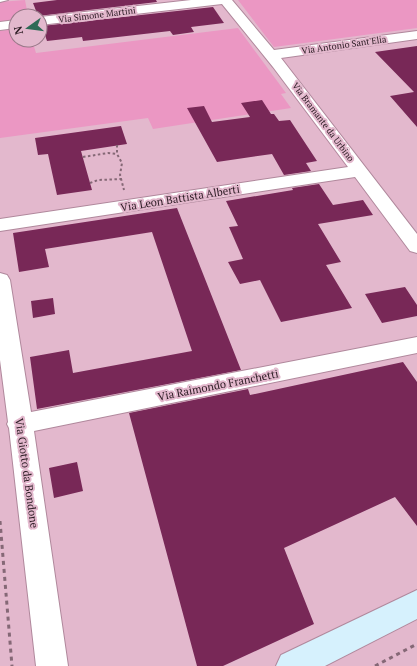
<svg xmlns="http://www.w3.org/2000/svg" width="417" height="666" font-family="'PT Serif',serif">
<rect width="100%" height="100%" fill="#e3b8cd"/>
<path fill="#eb97c3" d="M25,0l3,16h-12v4l-16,2v-20z
M238,0h179v28l-143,19z
M238,28l48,65 -5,1 10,14 -138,21 -5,-11 -148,20v-107l16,-2v11h16l4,13z"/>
<path fill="#782857" d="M57,0h99l1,2 -119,14 -5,-13z
M213,7l11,16 -33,4 3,5 -21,3 -3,-4 -87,10 -1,-4 -35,4 -5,-15z
M417,46v81l-27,-31 24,-4 -39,-40z
M262,100l9,14h3l5,7 11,-1 27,41 -11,2 5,8 -27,4 -12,-21 -55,8 -30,-54 17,-2 8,16 38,-5 -9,-14z
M121,126l6,18 -46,7 11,39 -35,5 -9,-41 -10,1 -3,-17z
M319,184l14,21 30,-5 10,15 -55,9 23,38 -15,3 26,43 -71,14 -21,-42 -20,4 -12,-22 15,-3 -14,-32 9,-1 -12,-25 67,-11 -1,-2z
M177,208l64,162 -204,39 -7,-52 39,-7 4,23 119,-22 -40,-119 -107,17 4,18 -30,5 -6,-39z
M405,287l12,18v11l-35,7 -17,-29z
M53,298l2,16 -22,4 -2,-17z
M403,362l14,20v144l-22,-29 -111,51 30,76 -91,42h-26l-68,-253 119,-24 2,6z
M77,462l6,29 -29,7 -5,-30z"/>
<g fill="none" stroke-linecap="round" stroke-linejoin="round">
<defs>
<path id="lane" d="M0,0h8l-8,2z"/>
<path id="street" d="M191,0h41l42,50 143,-19v8l-136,19 136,176v19l-7,-2 -55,-74 -355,54v-12l348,-52 -75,-100 -51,-63 -182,21v-8z
M16,20v8l-16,2v-8z
M0,273l7,2 3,5 21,132 386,-75v16l-383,78 34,235h-32l-27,-238 -2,-4 1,-2 -8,-62z"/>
<path id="secondary" d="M417,590v29l-92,47h-49l5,-11z"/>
</defs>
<use href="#lane" stroke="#b0889c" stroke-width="2"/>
<use href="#street" stroke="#b0889c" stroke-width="2"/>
<use href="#secondary" stroke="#b0889c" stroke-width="2"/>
<path stroke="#856876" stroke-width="2" stroke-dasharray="2.5 2.5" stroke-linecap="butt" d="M117,145v9l5,9 -2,12 4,15
M83,157l25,-4 9,1
M90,183l8,-3 24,-1"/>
<path stroke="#856876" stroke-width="3" stroke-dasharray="4 4" stroke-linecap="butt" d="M0,521l12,145
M375,666l42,-22"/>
<use href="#lane" fill="#fff" fill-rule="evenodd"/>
<use href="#street" fill="#fff" fill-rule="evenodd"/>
<use href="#secondary" fill="#d6f1fd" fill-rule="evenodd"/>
</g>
<g text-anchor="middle" stroke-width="4" stroke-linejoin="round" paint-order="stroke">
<g font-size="9" fill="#2b1b23" stroke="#e3b8cd">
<text transform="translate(97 15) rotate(-7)" y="3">Via Simone Martini</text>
<text transform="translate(344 45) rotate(-8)" y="3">Via Antonio Sant'Elia</text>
<text transform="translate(323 122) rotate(53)" y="3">Via Bramante da Urbino</text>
</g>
<g font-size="11" fill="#2b1b23" stroke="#e3b8cd">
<text transform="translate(180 198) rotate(-9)" y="4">Via Leon Battista Alberti</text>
<text transform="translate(218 385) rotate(-11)" y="4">Via Raimondo Franchetti</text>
<text transform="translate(27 473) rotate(82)" y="4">Via Giotto da Bondone</text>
</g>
</g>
<g transform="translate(28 28) rotate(256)"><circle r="19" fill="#e3b8cd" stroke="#997989"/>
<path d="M0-3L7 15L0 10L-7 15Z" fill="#2e6a55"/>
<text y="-6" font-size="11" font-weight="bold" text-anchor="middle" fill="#2b1b23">N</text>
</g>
</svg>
